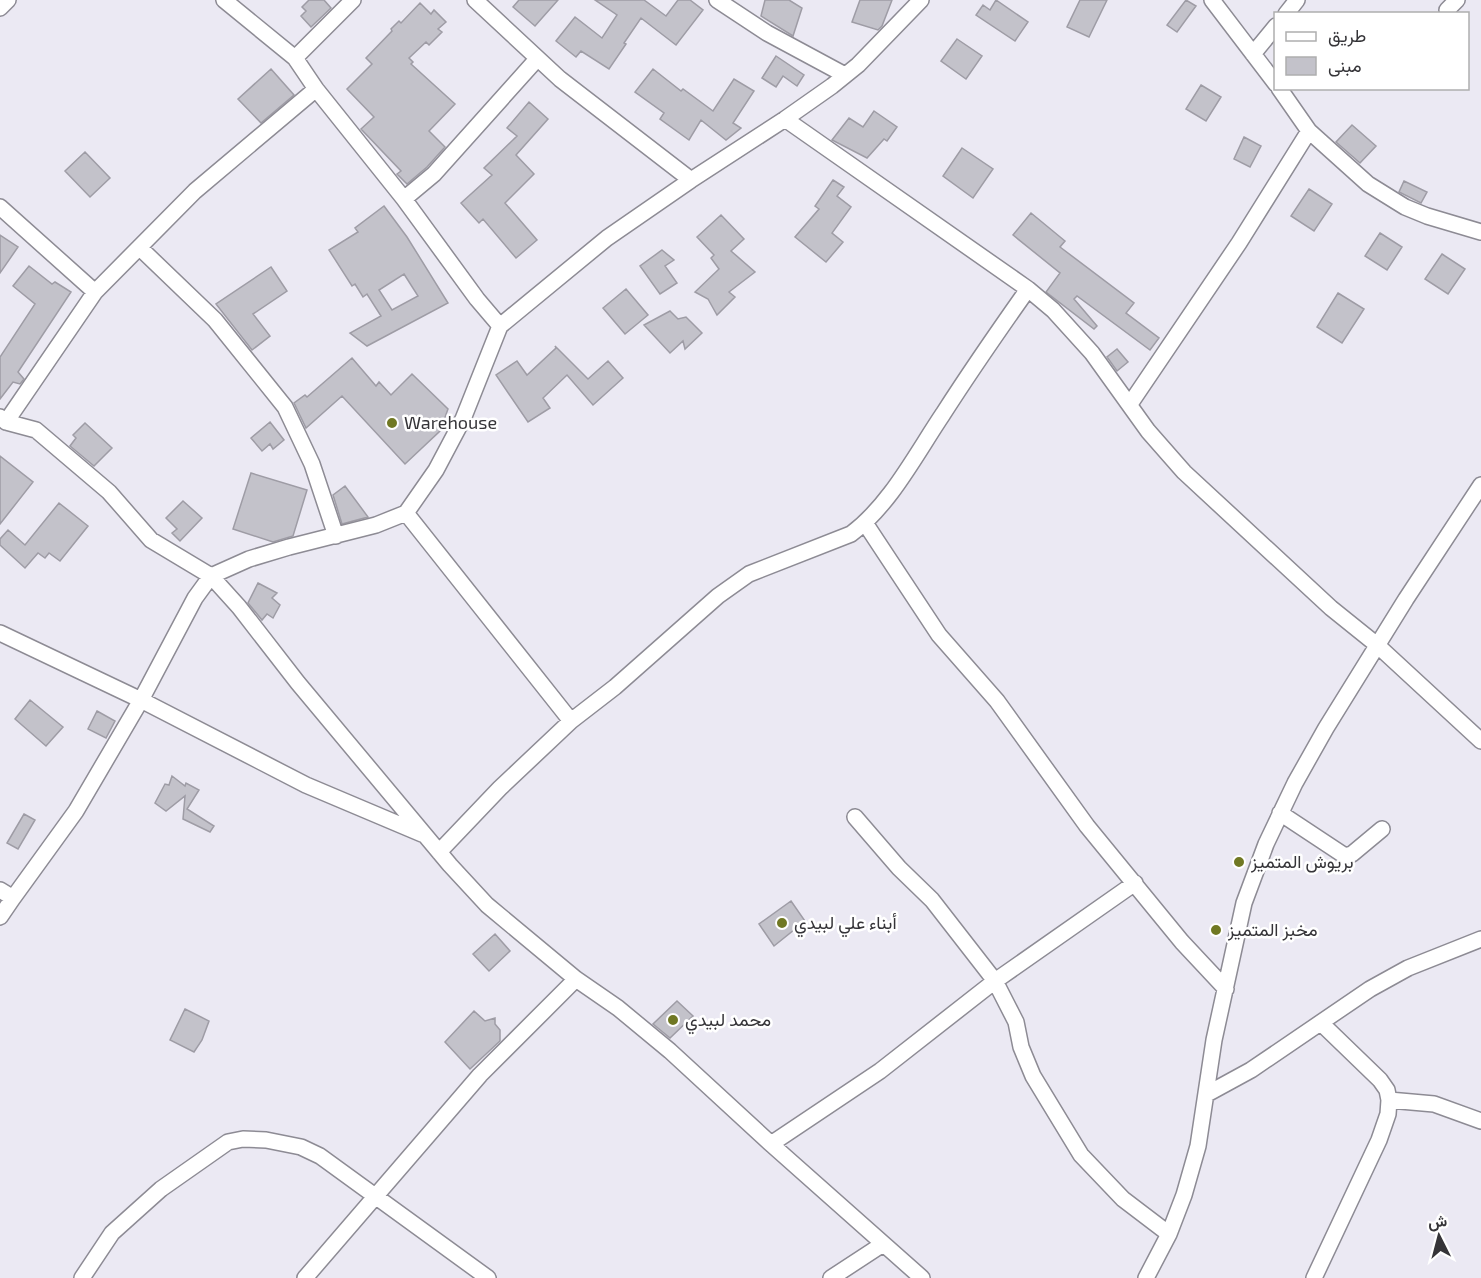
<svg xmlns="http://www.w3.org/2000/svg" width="1481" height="1278" font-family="'Exo 2',Vazirmatn,sans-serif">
<rect width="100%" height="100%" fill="#ebe9f3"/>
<path fill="#c3c2ca" stroke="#9e9ca5" stroke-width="1.5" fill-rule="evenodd" d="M309,0h15l7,8 -20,19 -10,-11 5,-5 -4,-4z
M519,0h39l-23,26 -22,-19z
M595,0h49l22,16 12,-16h12l13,10 -27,35 -35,-27 -17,25 2,1 -17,25 -28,-18 -5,6 -20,-16 19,-24 27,21 15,-23z
M765,0h24l13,8 -9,28 -32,-20z
M860,0h32l-10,26 -4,4 -26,-8z
M996,0l32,22 -13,19 -39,-26 7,-10 7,5z
M1080,0h27l-18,37 -22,-10z
M1186,0l10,6 -19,26 -10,-7z
M420,3l11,11 3,-4 12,12 -8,7 4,3 -13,13 -3,-3 -17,16 4,4 -2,2 44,40 -26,27 16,16 -18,20 -20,17 -10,-10 4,-3 -40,-42 13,-12 -27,-28 25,-25 -6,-6 26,-27 -1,-2 8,-8 2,2z
M957,39l25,17 -16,23 -25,-18z
M776,56l28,19 -7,11 -14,-10 -7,11 -14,-9z
M271,69l23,26 -33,28 -23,-24z
M653,69l28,22 2,-2 30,22 21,-32 20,12 -21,32 8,5 -15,12 -25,-20 -12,20 -29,-21 4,-6 -29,-21z
M1201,85l20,12 -15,24 -20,-12z
M529,102l19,17 -32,36 18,19 -29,29 32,37 -21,18 -33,-39 -4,4 -18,-20 31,-28 -8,-7 33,-32 -10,-8z
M874,111l23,16 -10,14 -3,-2 -17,19 -35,-18 17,-22 14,9z
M1352,125l24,21 -16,17 -24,-21z
M1244,137l17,9 -11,21 -16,-8z
M962,148l31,21 -20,29 -30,-22z
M85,152l25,26 -20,19 -25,-26z
M833,180l11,7 -7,9 14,11 -19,26 11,9 -17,20 -31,-25 24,-28 -4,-3z
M1404,181l23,11 -6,11 -22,-11z
M1309,189l23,15 -18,27 -23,-15z
M384,206l23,31 41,66 -81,43 -17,-13 31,-17 -14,-22 -4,3 -8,-13 -3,2 -23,-36 29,-18 -3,-4zM404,274l14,22 -26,14 -13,-20z
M1031,213l34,28 -5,6 74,56 -8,10 33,25 -9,12 -73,-54 -3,3 23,27 -3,3 -48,-37 14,-19 -47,-38z
M721,215l23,24 -13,12 24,21 -26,20 6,5 -18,18 -9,-16 -13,-7 24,-23 -8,-11 3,-3 -17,-18z
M1380,233l22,14 -15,23 -22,-14z
M0,235l18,12 -18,26z
M662,250l12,10 -9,6 12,17 -17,11 -20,-28z
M1442,254l23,15 -17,25 -23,-15z
M29,266l23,18 3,-2 16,10 -53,80 6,7 -4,5 -7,-2 -13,17v-42l35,-53 -22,-18z
M271,267l16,24 -34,23 17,22 -18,14 -36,-46z
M626,289l22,26 -23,19 -22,-26z
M1338,293l26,16 -22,34 -25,-16z
M670,311l8,8 8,-2 16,16 -17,16 -2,-8 -13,12 -26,-28z
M555,346l33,33 20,-18 15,17 -30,27 -26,-30 -24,23 7,10 -22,14 -32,-47 21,-14 10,14 29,-27z
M1117,349l11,13 -11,9 -10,-14z
M352,358l24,28 3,-4 12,13 21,-21 36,35 -8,22 -35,33 -63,-68 -36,32 -12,-25 11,-8 2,2z
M270,422l14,18 -11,9 -3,-5 -8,7 -11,-13z
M85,423l27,25 -18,18 -24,-20 6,-8 -3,-3z
M0,456l33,26 -33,42z
M251,473l56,17 -14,46 -20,6 -40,-13z
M345,486l23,31 -26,7 -9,-29z
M183,501l19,17 -22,23 -8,-8 5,-4 -11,-11z
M59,503l29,23 -28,35 -11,-8 -4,5 -7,-5 -13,15 -25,-23v-6l8,-9 17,15z
M258,583l19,10 -5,5 8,7 -7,13 -6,-4 -5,6 -14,-17z
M30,700l33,27 -17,19 -31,-27z
M97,711l18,10 -9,17 -18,-9z
M172,776l13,10 1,-3 13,7 -12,19 27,17 -4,6 -27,-13 2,-23 -19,15 -11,-8 10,-19 4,1z
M24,814l11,6 -17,29 -11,-6z
M791,901l14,20 -31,25 -15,-22z
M495,934l15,17 -21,20 -16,-17z
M677,1001l16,15 -23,22 -17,-14z
M185,1009l24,12 -7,19 -8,12 -24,-12z
M474,1011l11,10 10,-3v6l5,6v11l-30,28 -25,-27z"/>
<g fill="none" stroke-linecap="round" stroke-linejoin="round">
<defs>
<path id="minor" d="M224,0l71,58 21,31 88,110 73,100 23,27
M475,0l85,79 131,101
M717,0l50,33 78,42
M1212,0l64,84
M0,8l8,-8
M1447,10l10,-10
M1286,14l11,-14
M1253,54l23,-28
M295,58l58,-58
M1279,88l30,43 59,53 37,23 22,9 54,16
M785,119l243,170 25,21 39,43 56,78 36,41 147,136 46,37 104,96
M404,199l30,-25 103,-115
M0,207l95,85
M140,248l75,72 70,87 27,57 24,72
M1130,404l109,-161 70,-112
M0,417l6,5 30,8 73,62 42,48 60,36 28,31 59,76 152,182 37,40 89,74 42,29 52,43 101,93 151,134
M6,422l89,-130 100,-101 121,-102
M406,513l165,208
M865,523l74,112 58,66 90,125 95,116 44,47
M0,633l141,67 165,85 116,49
M1280,813l65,43 7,-2 30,-25
M855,817l44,51 33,32 63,81 21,41 5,25 12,29 48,79 42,44 46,35
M439,852l61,-64 71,-67 44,-34 103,-91 31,-22 102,-40c39,-29 65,-80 92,-120 27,-42 56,-84 85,-125
M0,890l13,8 63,-87 65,-111 54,-102 16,-22 38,-17 40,-12 87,-22 30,-12 30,-43 27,-51 37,-93 107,-88 84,-58 94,-61 47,-33 26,-21 63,-65
M0,917l13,-19
M1207,1094l44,-24 119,-81 38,-21 73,-29
M1389,1100l45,4 47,17
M771,1144l109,-73 115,-90 140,-98
M82,1278l30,-45 49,-44 67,-47 15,-3 23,1 35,7 19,9 168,122
M305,1278l175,-203 96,-96
M831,1278l52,-34
M1146,1278l23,-44 15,-39 14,-49 16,-106 30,-137 22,-59 29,-61 31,-55 80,-129 75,-114
M1314,1278l65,-138 9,-26 1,-14 -2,-10 -7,-10 -59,-57"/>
</defs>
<use href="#minor" stroke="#8d8b94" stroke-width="18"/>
<use href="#minor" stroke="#fff" stroke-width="15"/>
</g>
<g fill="#707823" stroke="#fff" stroke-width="2">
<circle cx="392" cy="423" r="6"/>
<circle cx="1239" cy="862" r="6"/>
<circle cx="782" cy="923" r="6"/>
<circle cx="1216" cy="930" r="6"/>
<circle cx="673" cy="1020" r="6"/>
</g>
<g text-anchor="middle" stroke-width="5" stroke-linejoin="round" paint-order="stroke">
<g font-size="18" fill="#353438" stroke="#fff" text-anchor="start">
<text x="404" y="429">Warehouse</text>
<text x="1251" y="868">بريوش المتميز</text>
<text x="794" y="929">أبناء علي لبيدي</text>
<text x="1228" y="936">مخبز المتميز</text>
<text x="685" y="1026">محمد لبيدي</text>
</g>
</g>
<rect x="1274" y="12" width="195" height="78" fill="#ffffff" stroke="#aeaeaf" stroke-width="1.5"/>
<rect x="1286" y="32" width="30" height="9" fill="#ffffff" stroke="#aeaeaf" stroke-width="1.5"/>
<text x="1328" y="42" font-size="18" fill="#353438">طريق</text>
<rect x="1286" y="57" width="30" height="18" fill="#c3c2ca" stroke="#aeaeaf" stroke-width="1.5"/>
<text x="1328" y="72" font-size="18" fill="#353438">مبنى</text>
<g transform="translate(1439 1236) rotate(354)" stroke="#ffffff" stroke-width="4.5" paint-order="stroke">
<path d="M0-4.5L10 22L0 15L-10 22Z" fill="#353438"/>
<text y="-9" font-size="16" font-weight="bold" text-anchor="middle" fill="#353438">ش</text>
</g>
</svg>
